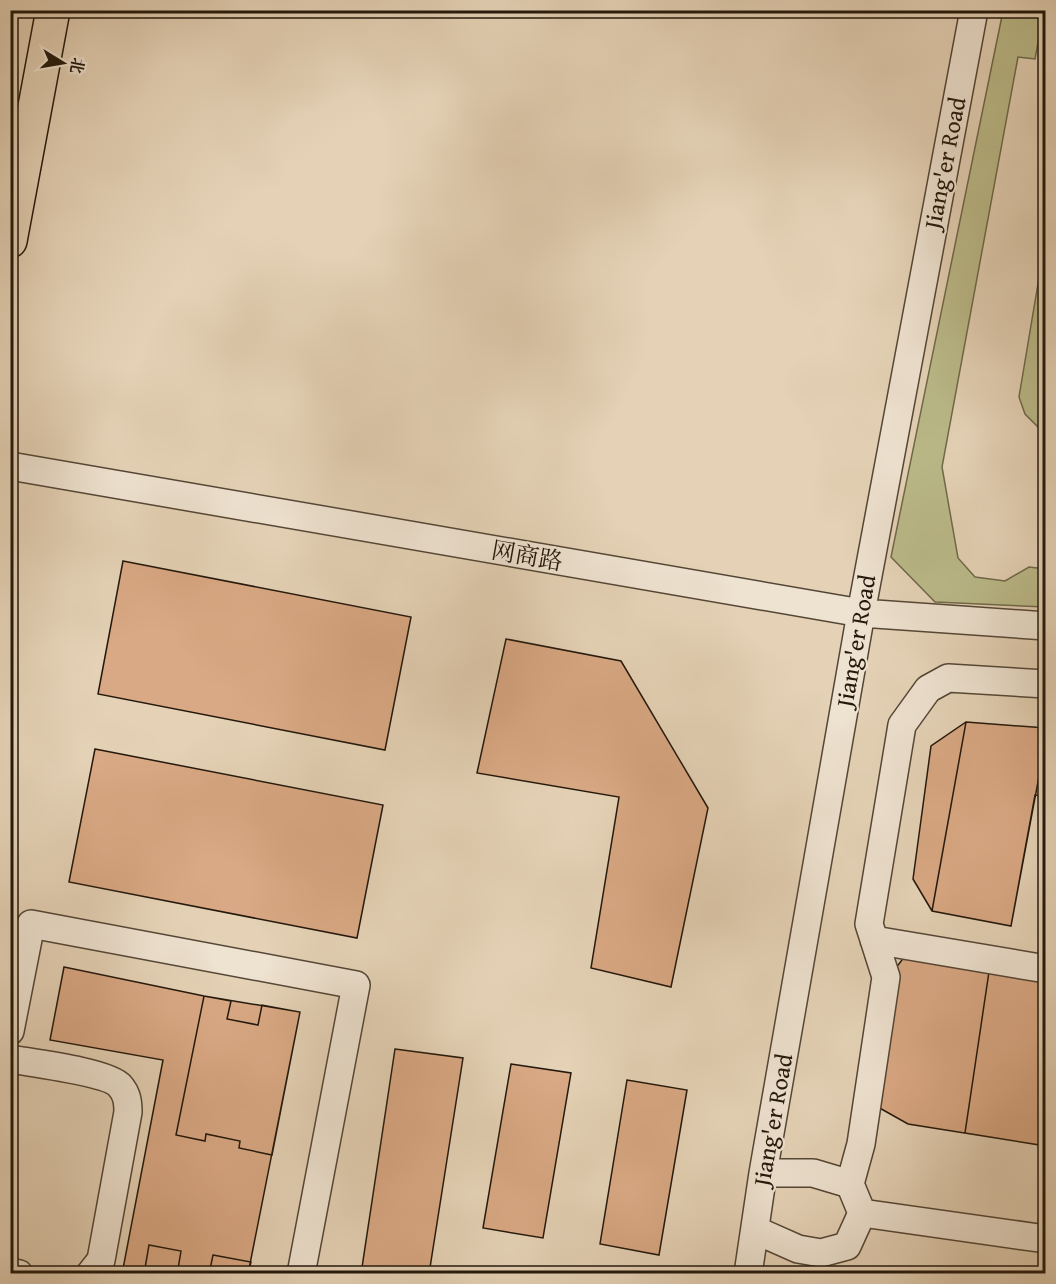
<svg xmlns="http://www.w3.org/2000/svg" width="1056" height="1284" font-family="'Gentium Book Plus','Noto Serif SC',serif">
<rect width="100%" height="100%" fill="#e5d2b6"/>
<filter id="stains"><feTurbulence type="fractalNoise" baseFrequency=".00333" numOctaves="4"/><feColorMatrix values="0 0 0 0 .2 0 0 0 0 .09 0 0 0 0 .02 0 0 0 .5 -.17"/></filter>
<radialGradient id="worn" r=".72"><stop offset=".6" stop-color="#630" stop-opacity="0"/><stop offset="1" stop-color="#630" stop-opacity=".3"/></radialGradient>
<path fill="#bbba89" stroke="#6f694a" stroke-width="1.5" d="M1003,11h41l-9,48 -17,-2 -76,410 16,91 17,19 30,4 24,-14 16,2v38l-110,-5 -44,-45z
M1045,242l1,192h-1l-20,-20 -6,-17z"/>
<path fill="#d9a884" stroke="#23180c" stroke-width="1.5" d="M123,561l288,56 -26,133 -287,-56z
M506,639l115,22 87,147 -37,179 -80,-19 28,-171 -142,-24z
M966,722l80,6v69l-11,-2 -24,131 -79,-15 -19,-32 18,-133z
M966,722l80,6v11l-35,187 -79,-15z
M95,749l288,56 -26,133 -288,-56z
M905,956l141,15v175l-138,-22 -32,-18 9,-124z
M990,965l56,6v175l-81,-13z
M64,967l140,29 96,16 -52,262h-126l41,-214 -113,-20z
M204,996l27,5 -4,18 31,6 4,-20 38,7 -28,143 -33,-7 1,-7 -34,-7 -1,7 -29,-6z
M395,1049l68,9 -34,216h-68z
M511,1064l60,9 -28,165 -60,-10z
M627,1080l60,10 -28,165 -59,-11z
M149,1245l32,6 -3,18 23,5h-57z
M213,1255l38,7 -3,12h-39z"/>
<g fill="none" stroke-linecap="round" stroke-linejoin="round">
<defs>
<path id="minor" d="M10,466l851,147 185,13
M874,940l172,29
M10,1031l21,-107 325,61 -55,289
M10,1059c22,4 98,13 110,27 7,8 8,16 8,26l-27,148 -11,14
M850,1184l11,-40 25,-167 -17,-53 33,-199 26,-36 20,-11 98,6
M862,1213l184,26
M755,1230l43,19 23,4 26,-7 15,-33 -12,-29 -37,-11h-50
M10,1272l9,2
M748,1274l15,-101 98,-560 113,-603"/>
<path id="major" d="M10,241l43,-231"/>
</defs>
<use href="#minor" stroke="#544636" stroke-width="30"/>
<use href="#major" stroke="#23180c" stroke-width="36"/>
<use href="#minor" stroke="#eee2d0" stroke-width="27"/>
<use href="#major" stroke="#e5d2b6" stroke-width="33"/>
</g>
<g text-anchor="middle" stroke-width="4.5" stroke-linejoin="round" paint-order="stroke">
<g font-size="24" fill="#23180c" stroke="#eee2d0">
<text transform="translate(945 163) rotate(-79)" y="8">Jiang'er Road</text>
<text transform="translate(527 556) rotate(10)" y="8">网商路</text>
<text transform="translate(856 641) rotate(-80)" y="8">Jiang'er Road</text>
<text transform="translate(773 1120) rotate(-80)" y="8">Jiang'er Road</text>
</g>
</g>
<rect width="1056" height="1284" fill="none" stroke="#e5d2b6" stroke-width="36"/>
<rect x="12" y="12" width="1032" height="1260" fill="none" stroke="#23180c" stroke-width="3"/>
<rect x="18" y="18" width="1020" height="1248" fill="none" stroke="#23180c" stroke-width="1.5"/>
<g transform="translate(63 63) rotate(101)" stroke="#eee2d0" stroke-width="4.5" paint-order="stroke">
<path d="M0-4.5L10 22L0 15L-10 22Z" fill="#23180c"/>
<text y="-9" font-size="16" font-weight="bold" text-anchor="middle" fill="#23180c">北</text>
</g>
<rect width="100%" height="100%" filter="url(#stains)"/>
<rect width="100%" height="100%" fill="url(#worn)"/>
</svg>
